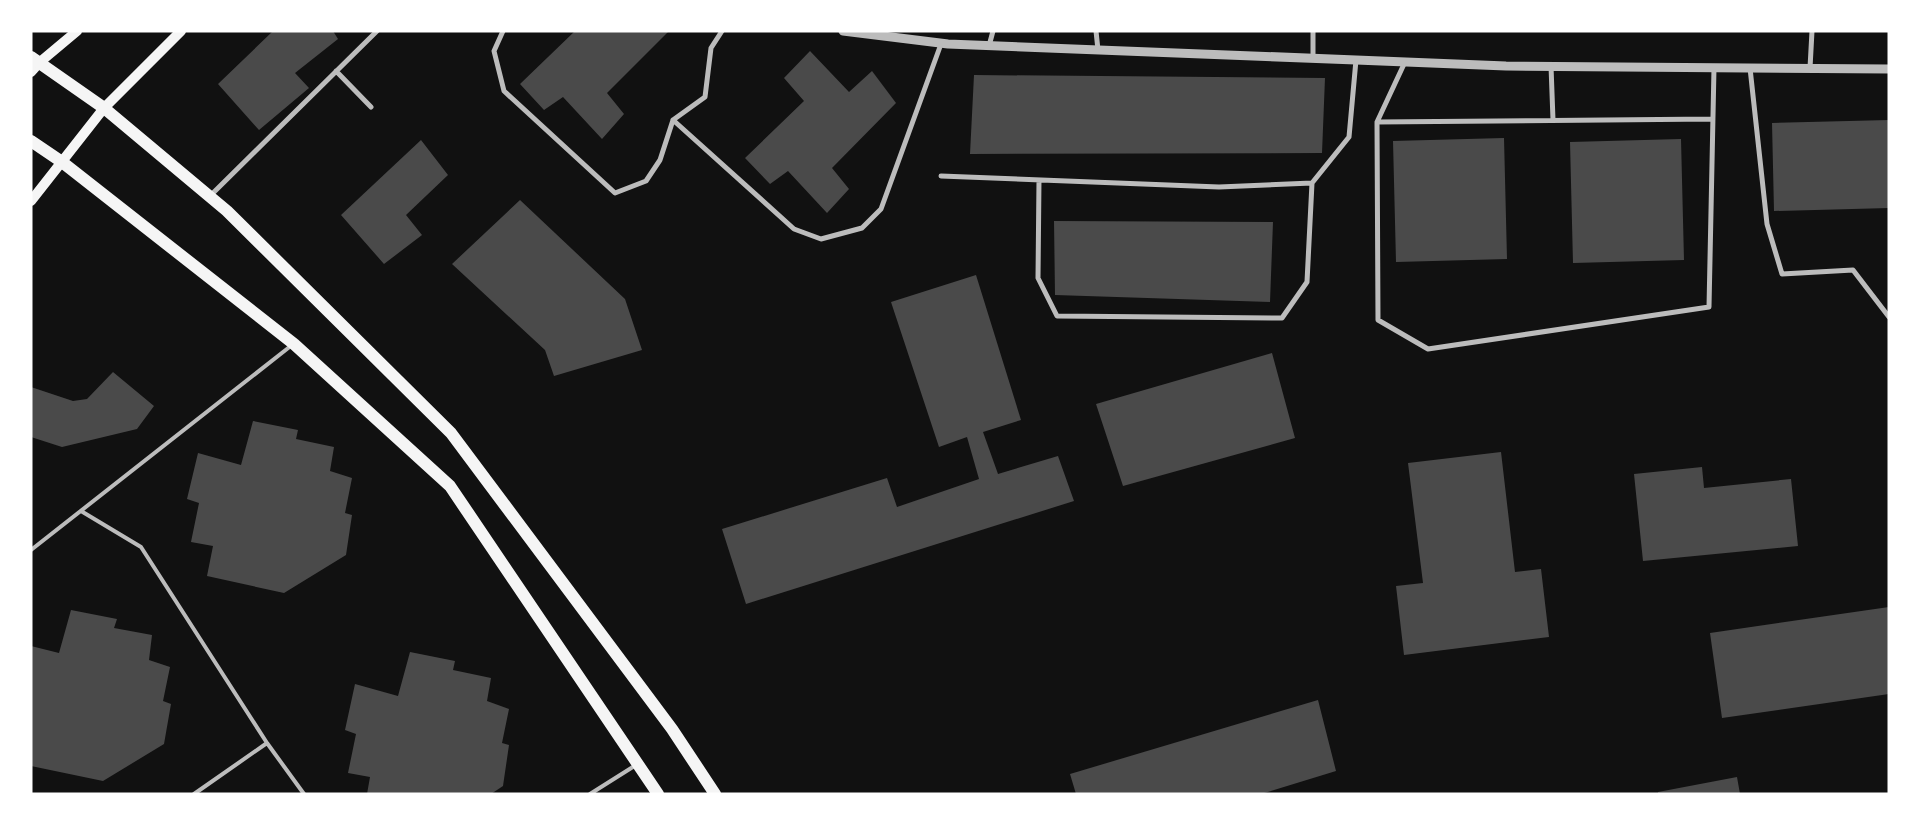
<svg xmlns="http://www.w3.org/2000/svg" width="1920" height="825" font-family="'PT Sans',sans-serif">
<rect width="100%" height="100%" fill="#111"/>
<path fill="#4a4a4a" d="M273,31h60l5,8 -43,34 14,15 -50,42 -41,-46z
M575,31h94l-62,62 17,21 -22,25 -39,-42 -19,13 -24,-26z
M810,51l39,41 23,-21 24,32 -64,65 17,21 -22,24 -39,-42 -18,13 -25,-26 59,-57 -20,-23z
M974,75l351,3 -3,75 -352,1z
M1889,120v88l-115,3 -2,-88z
M1504,138l3,121 -111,3 -3,-121z
M1681,139l3,121 -111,3 -3,-121z
M421,140l27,35 -42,40 16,20 -38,29 -43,-49z
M520,200l105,99 17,51 -88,26 -9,-26 -93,-86z
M1054,221l219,1 -3,80 -215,-7z
M976,275l45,145 -38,12 15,42 60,-18 16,45 -328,103 -24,-75 165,-51 10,29 82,-28 -12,-42 -28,10 -48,-145z
M1272,353l23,85 -172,48 -27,-82z
M113,372l41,34 -17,23 -75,18 -31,-10v-50l42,14 14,-2z
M253,421l45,9 -2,9 38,8 -4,24 22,7 -7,35 7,2 -6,40 -62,38 -77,-17 6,-30 -22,-4 8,-39 -12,-4 11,-46 43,12z
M1501,452l14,120 26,-3 8,68 -145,18 -8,-69 27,-3 -15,-120z
M1702,467l2,21 87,-9 7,67 -155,15 -9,-87z
M1889,607v87l-167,24 -12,-85z
M71,610l46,9 -3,9 38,7 -3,25 21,7 -7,34 8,3 -7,40 -61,37 -72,-15v-120l28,7z
M410,652l45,9 -2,9 38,8 -4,23 22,8 -7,34 7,2 -6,41 -12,8h-124l3,-17 -22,-4 8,-39 -11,-4 10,-46 43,12z
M1318,700l18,71 -75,23h-185l-6,-20z
M1737,777l3,17h-82v-2z"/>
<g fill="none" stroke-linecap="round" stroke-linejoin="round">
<path stroke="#bcbcbc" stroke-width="4" d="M81,511l60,36 126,196 37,51
M31,550l261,-205
M194,794l73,-51
M590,794l46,-29"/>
<path stroke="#bcbcbc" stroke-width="5" d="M503,31l-9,20 10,40 111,102 31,-12 14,-21 13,-40 32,-23 6,-49 11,-17
M1096,31l2,19
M1313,31v28
M989,46l4,-15
M1405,62l-28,60 1,198 50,29 281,-42 5,-239
M1551,66l2,54
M1750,68l17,156 15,50 71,-4 36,47
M1810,68l2,-37
M336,71l35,36
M673,120l121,109 27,10 41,-11 19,-19 60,-165
M1377,122l336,-3
M941,176l278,11 93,-4 37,-46 7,-77
M1039,180l-1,98 19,38 225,2 25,-36 5,-99
M210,196l167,-165"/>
<path stroke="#bcbcbc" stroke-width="9" d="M843,31l105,13 408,16 150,6 383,3"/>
<path stroke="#f5f5f5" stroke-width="10" d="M31,72l9,-10 37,-31
M31,201l73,-93 77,-77"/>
<path stroke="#f5f5f5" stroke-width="12" d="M31,57l73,51 123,103 224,222 221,296 43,65
M31,141l31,21 232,182 156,142 208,308"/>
</g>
<rect width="1920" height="825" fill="none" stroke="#ffffff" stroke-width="65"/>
</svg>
